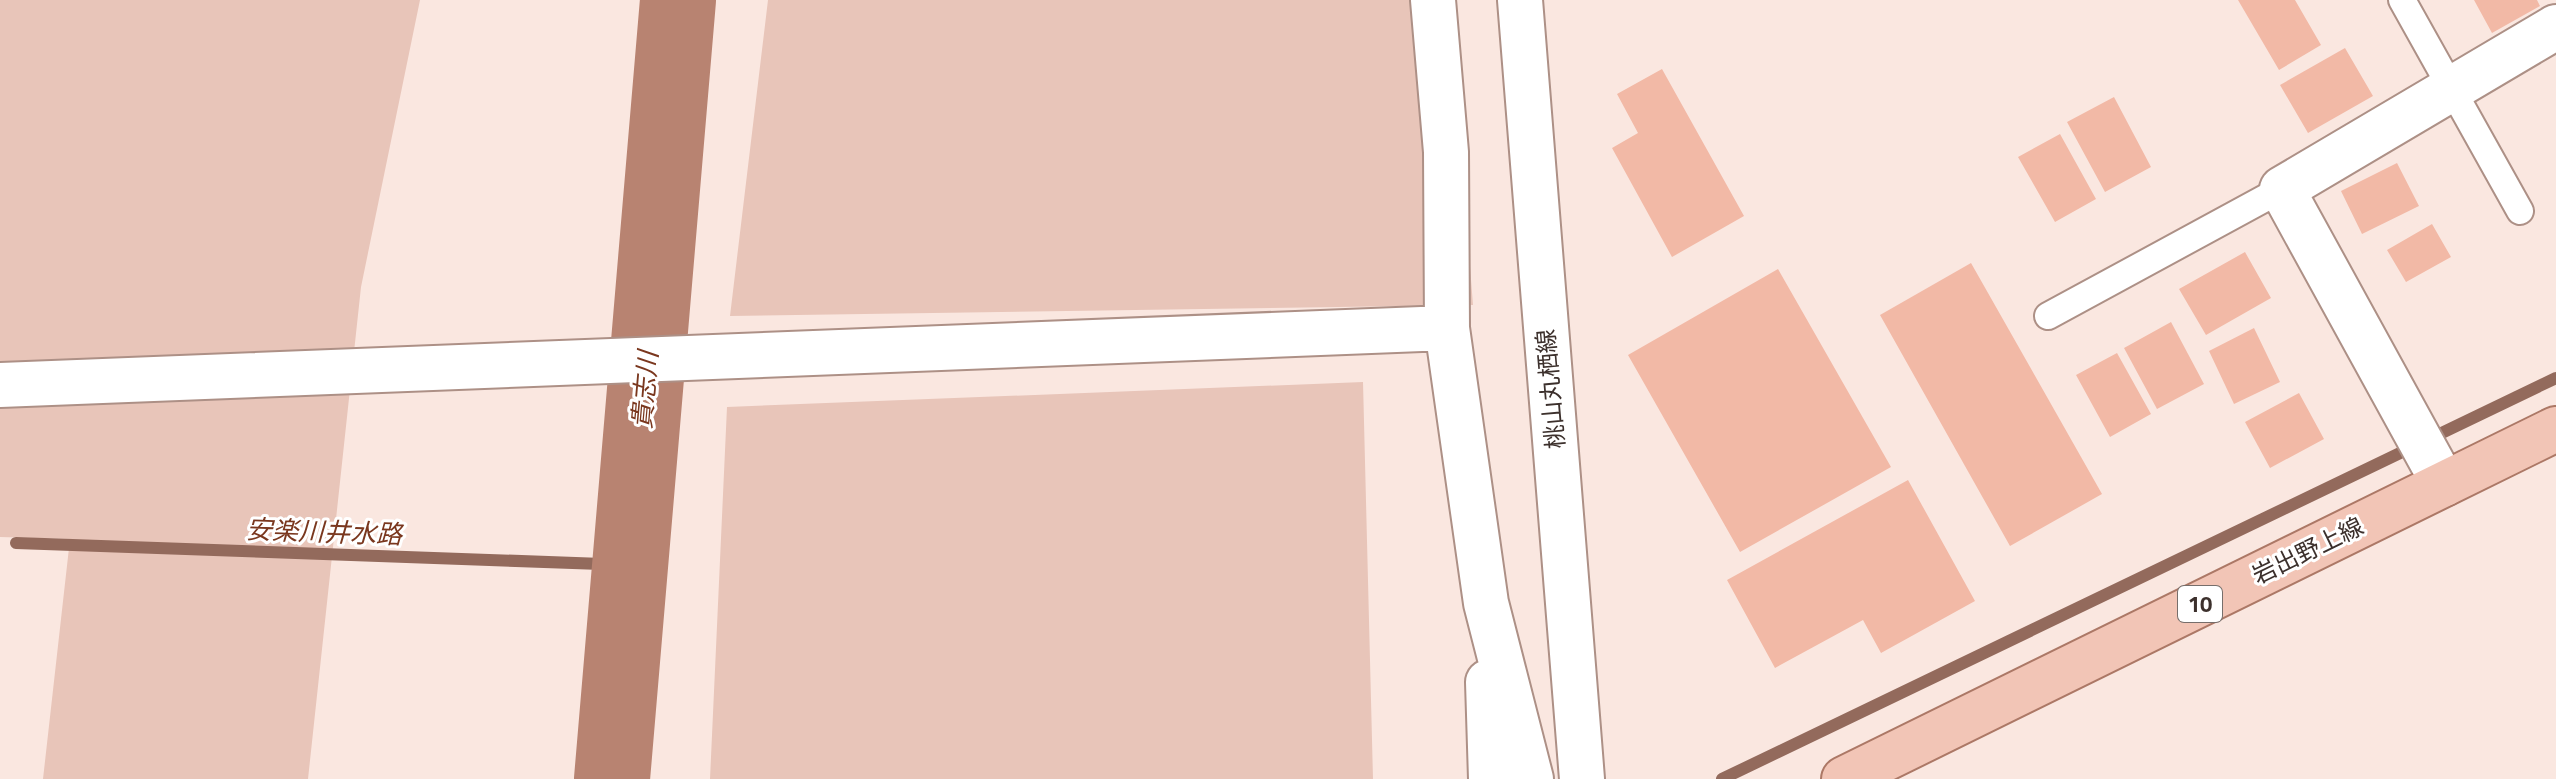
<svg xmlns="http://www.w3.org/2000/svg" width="2556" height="779" font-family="'Titillium Web','Noto Sans JP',sans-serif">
<rect width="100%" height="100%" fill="#fae7e0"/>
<path fill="#e8c5b9" d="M0,0h420l-59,287 -53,492h-265l27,-240 -70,-2z
M768,0h681l24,305 -743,11z
M1363,382l10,397h-663l17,-372z"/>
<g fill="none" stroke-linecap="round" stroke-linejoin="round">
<path stroke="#936a5c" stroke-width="12" d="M16,543l614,22
M1722,779l834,-401"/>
<path stroke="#b88371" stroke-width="76" d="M612,779l66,-779"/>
</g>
<path fill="#f2b9a6" d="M2238,0h57l26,45 -42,25z
M2474,0h63l3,6 -48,27z
M2345,48l28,48 -65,37 -28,-48z
M1662,69l82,147 -72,41 -60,-109 26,-15 -21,-39z
M2114,97l37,70 -46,25 -38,-70z
M2060,134l36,65 -41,23 -37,-65z
M2397,163l22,43 -57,28 -21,-43z
M2432,224l19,33 -45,25 -19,-32z
M2245,252l26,46 -65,37 -27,-46z
M1971,263l131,231 -92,52 -130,-231z
M1778,269l113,198 -151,85 -112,-197z
M2171,322l33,62 -47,25 -33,-61z
M2254,328l26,54 -46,22 -25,-53z
M2117,353l34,61 -41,23 -34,-62z
M2299,393l25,46 -54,29 -25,-46z
M1908,480l67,121 -94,52 -18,-33 -88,48 -48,-88z"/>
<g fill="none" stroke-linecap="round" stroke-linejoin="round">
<defs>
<path id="lane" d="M2402,0l118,211
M2048,316l234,-127"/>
<path id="street" d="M1433,0l13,152 1,176 39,275 45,176
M0,385l1447,-57
M2444,484l-162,-295 274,-162
M1488,682l3,97"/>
<path id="secondary" d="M1520,0l62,779"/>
<path id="primary" d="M1844,779l712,-350"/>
</defs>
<use href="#lane" stroke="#ad9086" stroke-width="30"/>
<use href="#street" stroke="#ad9086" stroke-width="48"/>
<use href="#secondary" stroke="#ad9086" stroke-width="48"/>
<use href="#primary" stroke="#ac7866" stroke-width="48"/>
<use href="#lane" stroke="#fff" stroke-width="26"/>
<use href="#street" stroke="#fff" stroke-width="44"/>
<use href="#secondary" stroke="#fff" stroke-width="44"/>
<use href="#primary" stroke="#f2c5b6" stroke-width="44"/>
</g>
<g text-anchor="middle" stroke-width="6" stroke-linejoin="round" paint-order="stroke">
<rect fill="#fff" stroke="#766e6b" stroke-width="2" x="2178" y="586" width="44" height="36" rx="6"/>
<g font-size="22" font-weight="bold" fill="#3c302c">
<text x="2200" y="612">10</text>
</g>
<g font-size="24" fill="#3c302c" stroke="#fff">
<text transform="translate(1551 389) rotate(-95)" y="8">桃山丸栖線</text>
<text transform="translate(2308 551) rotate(-26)" y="8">岩出野上線</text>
</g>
<g font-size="26" font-style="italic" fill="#7a371e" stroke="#fff">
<text transform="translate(645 390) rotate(-85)" y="9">貴志川</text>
<text transform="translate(324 532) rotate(2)" y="9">安楽川井水路</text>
</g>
</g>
</svg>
